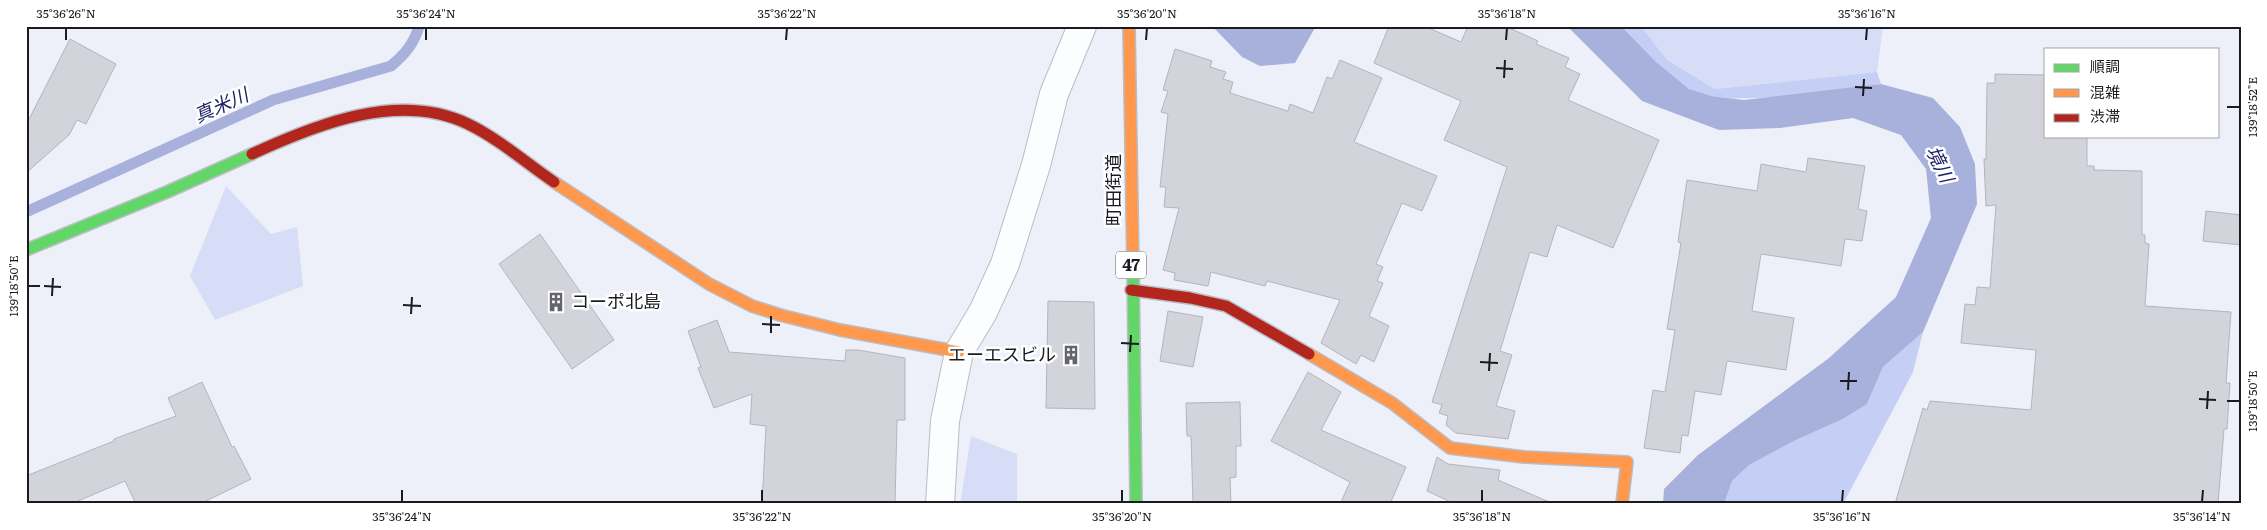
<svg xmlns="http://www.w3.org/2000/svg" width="2267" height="530" font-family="Literata,'Noto Sans JP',serif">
<rect width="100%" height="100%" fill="#eef0f9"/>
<path fill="#d7ddf6" d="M1641,26h242l-6,46 -162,17 -48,-29z
M226,186l45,48 26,-7 6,59 -88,34 -25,-44z
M971,436l46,18v50h-57z"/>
<path fill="#c5cef4" d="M1621,26h20l26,34 48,29 162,-17 4,12c-43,5 -158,27 -193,4 -25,-16 -46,-40 -67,-62z
M1923,332l-10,40 -70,132h-119l8,-23 17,-16 47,-25 47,-21 24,-15 16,-37z"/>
<path fill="#a7b1dc" d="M1212,26h104l-21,37 -35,3 -18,-9z
M1567,26h54l35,36 33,27 22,7 33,4 137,-16 52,14 27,29 15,37 2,40 -54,128 -40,35 -16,37 -24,15 -47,21 -47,25 -17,16 -8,23h-61l1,-15 34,-34 131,-97 67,-61 35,-79 -5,-49 -25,-34 -48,-17 -73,10 -61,2 -77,-29z"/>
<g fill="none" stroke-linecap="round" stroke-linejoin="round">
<path stroke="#a7b1dc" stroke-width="11" d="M26,212l247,-112 118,-34c14,-12 23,-22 28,-40"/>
</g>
<path fill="#d2d3db" stroke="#b3b5bb" d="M1389,26h35l37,16 7,-16h37l33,15 -2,3 33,14 -4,9 15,7 -12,26 91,40 -46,108 -56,-23 -10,32 -17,-5 -30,99 12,4 -16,51 19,5 -7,28 -52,-6 -10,-8 2,-9 -9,-3 3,-8 -10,-3 75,-235 -63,-27 17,-39 -87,-38z
M70,39l46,25 -30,60 -9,-4 -8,15 -43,38v-48z
M1175,49l37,12 -2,6 16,5 -3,7 10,3 -3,11 58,18 2,-7 23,9 14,-36 5,2 8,-19 42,18 -28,64 83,34 -15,35 -20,-8 -26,61 7,3 -6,14 6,2 -14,33 20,10 -15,36 -13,-7 -5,9 -35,-21 19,-43 -73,-19 -2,5 -54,-14 -3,14 -34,-6 1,-7 -12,-3 16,-62 -15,-1 2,-20h-6l8,-73 -7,-2 7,-21 -5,-1z
M1995,74l51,1v61h41v30h7v4l48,1v64h3v8l4,1 -4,62 86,6 -5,71h4l-3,46h-3l-6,75h-323l28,-96 4,2 3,-9 101,9 5,-60 -75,-7 4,-39 10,1 2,-18 13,1 6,-83 -10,1 -2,-47h2l1,-76h8z
M1808,158l57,8 -7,43 9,2 -5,30 -17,-2 -4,27 -80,-12 -9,57 42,7 -8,52 -59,-9 -6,34 -26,-4 -7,45 -6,-1 -2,18 -36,-5 9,-58 12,2 10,-62 -8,-1 14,-86 -3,-1 9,-62 70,11 4,-27 45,8z
M2206,211l35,4v30l-38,-4z
M540,234l74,106 -42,29 -73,-105z
M1048,301l46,1 1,107 -49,-1z
M1168,311l35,6 -10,50 -33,-6z
M717,320l12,32 116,9 1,-11h12l47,8v62h-8l-2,84h-133l4,-78 -16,-2 2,-30 -38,14 -16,-40 3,-1 -13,-36z
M1308,372l33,20 -20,38 85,37 -16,37h-50l10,-22 -79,-41z
M202,382l30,65 2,-1 17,33 -51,25h-64l-11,-23 -54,23h-45v-28l88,-35v-2l62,-23 -8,-18z
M1240,402l1,44h-5v31l-6,1 1,26h-38l-2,-68h-4l-1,-33z
M1437,457l11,7 52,6 -2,10 56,24h-99l-28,-13z"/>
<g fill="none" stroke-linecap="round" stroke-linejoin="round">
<defs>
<path id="street" d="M940,504l5,-83 14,-69 24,-40 22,-48 31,-99 18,-71 28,-68"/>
<path id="fast" d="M26,250l141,-58 85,-38
M1133,268l3,236"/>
<path id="slow" d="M1129,26l4,242
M554,182l155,102 43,22 28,9 60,15 119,22
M1309,354l83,49 58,45 74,9 103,5 -5,42"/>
<path id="jam" d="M252,154c65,-30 147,-63 216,-30 31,15 58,39 86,58
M1131,290l59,8 36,8 83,48"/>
</defs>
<use href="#street" stroke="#bbbdc4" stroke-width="30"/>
<use href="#fast" stroke="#bbbdc4" stroke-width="14"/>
<use href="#slow" stroke="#bbbdc4" stroke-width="14"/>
<use href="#jam" stroke="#bbbdc4" stroke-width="14"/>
<use href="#street" stroke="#fcfdfe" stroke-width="28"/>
<use href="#fast" stroke="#63d668" stroke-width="11"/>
<use href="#slow" stroke="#ff974d" stroke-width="11"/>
<use href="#jam" stroke="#b3261e" stroke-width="11"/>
</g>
<path fill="none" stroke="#191b20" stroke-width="2" d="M66,40v-12M426,40v-12M786,40l1,-12M1146,40l1,-12M1506,40l1,-12M1866,40l1,-12M1496,68l17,1M1504,78l1,-18M1855,87l17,1M1863,96l1,-17M2227,107h13M28,286h12M44,286l17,1M52,296l1,-18M403,305l18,1M411,314l1,-17M762,324l18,1M771,333v-17M1121,343l18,1M1130,352l1,-17M1480,362l18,1M1489,371l1,-18M1840,381h17M1848,390l1,-18M2199,399l17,1M2227,401h13M2207,409l1,-18M402,502v-12M762,502v-12M1122,502v-12M1482,502v-12M1842,502l1,-12M2202,502l1,-12"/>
<defs>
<symbol id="building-bare" viewBox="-9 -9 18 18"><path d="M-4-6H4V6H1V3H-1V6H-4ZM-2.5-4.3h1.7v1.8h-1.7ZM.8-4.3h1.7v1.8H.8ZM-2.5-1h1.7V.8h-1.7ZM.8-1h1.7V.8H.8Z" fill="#64666c" stroke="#fff" stroke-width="2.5" paint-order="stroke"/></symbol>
</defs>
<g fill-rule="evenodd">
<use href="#building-bare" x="542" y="288" width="28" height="28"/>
<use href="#building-bare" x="1057" y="341" width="28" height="28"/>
</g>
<g text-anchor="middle" stroke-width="5" stroke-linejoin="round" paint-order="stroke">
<rect fill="#fff" stroke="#5e5f63" stroke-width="1" x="1116" y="251.5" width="30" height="27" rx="4"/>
<g font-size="16" font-weight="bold" fill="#191b20">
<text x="1131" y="271">47</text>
</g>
<g font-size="18" fill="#191b20" stroke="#fff">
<text transform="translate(1114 190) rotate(-90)" y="6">町田街道</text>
</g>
<g font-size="18" fill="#191b20" stroke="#fff" text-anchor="start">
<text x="571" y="308">コーポ北島</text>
<text x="1056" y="361" text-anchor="end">エーエスビル</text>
</g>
<g font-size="19" font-style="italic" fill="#1e2468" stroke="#fff">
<text transform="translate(221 105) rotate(-24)" y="7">真米川</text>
<text transform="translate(1940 164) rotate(64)" y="7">境川</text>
</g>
</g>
<rect width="2267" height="530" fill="none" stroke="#ffffff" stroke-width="55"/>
<rect x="2044" y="48" width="175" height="90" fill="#ffffff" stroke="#a3a4a6"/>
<rect x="2054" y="64" width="25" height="8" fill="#63d668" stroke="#a3a4a6"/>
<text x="2090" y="72" font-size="15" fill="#191b20">順調</text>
<rect x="2054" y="89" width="25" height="8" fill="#ff974d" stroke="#a3a4a6"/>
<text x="2090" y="98" font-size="15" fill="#191b20">混雑</text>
<rect x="2054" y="114" width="25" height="8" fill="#b3261e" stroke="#a3a4a6"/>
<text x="2090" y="122" font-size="15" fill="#191b20">渋滞</text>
<rect x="28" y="28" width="2212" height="474" fill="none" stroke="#191b20" stroke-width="2"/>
<g font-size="12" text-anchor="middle" fill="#191b20">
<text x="66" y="18">35°36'26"N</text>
<text x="426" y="18">35°36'24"N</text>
<text x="787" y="18">35°36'22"N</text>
<text x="1147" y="18">35°36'20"N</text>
<text x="1507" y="18">35°36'18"N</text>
<text x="1867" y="18">35°36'16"N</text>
<text transform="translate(2253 107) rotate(-90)" y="4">139°18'52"E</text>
<text transform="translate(14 286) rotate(-90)" y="4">139°18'50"E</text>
<text transform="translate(2253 401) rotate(-90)" y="4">139°18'50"E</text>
<text x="402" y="521">35°36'24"N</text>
<text x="762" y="521">35°36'22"N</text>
<text x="1122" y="521">35°36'20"N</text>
<text x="1482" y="521">35°36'18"N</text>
<text x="1842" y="521">35°36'16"N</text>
<text x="2202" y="521">35°36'14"N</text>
</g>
</svg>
